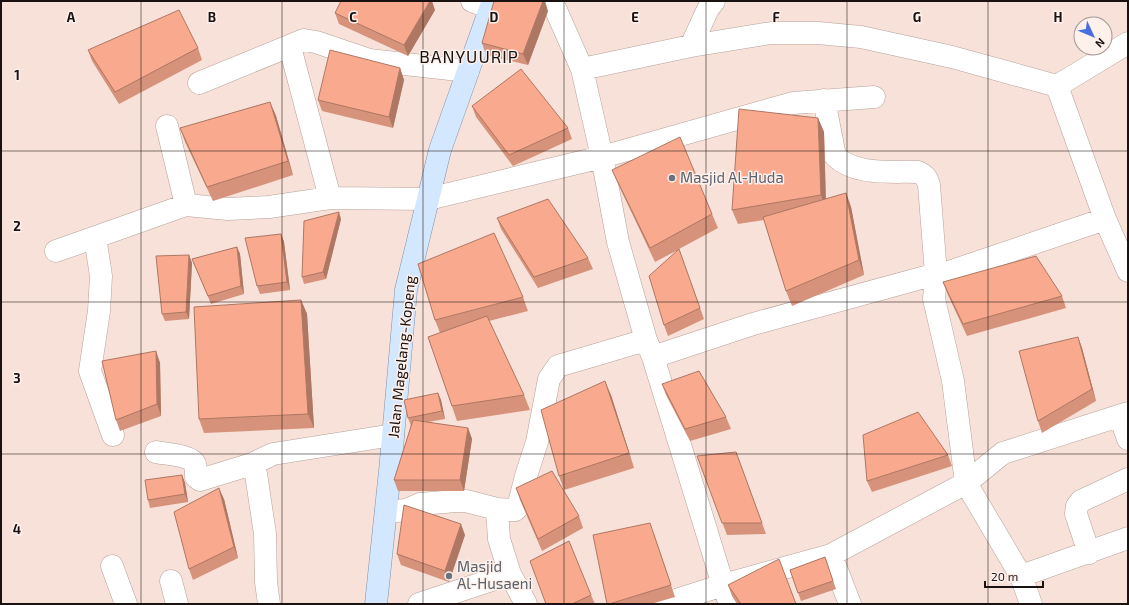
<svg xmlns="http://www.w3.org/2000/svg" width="1129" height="605" font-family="'Exo 2',sans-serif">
<rect width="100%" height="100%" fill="#f7e1d9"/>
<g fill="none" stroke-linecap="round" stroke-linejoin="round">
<defs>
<path id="minor" d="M472,1l18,7
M552,1l30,68 20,88 16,85 28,98 7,17 70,228 7,19
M691,46l17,-37 6,-8
M290,47l40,151
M582,69l109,-23 80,-13h47l43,4 91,20 105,29 71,-43
M199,83l105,-43 12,2 53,18 99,11
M1057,86l48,133 23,52
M167,126l19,79 42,4 41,-2 61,-9 98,1 174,-42 191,-54 81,-6
M95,237l6,39 -2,35 -9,60 23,64
M56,251l130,-46
M653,357l100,-33 183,-50 -7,-89c-2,-7 -4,-10 -11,-13 -27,-1 -62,4 -83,-16l-11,-56
M1120,416l8,23
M156,452c8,2 36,3 39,12 1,4 1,9 1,13l4,3 52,-16 4,10 9,60 1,48 3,22
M252,464l21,-10 120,-19
M386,512l20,-2 14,-6 36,-3h10l31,8
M1089,553l-13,-39 1,-8 4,-5 47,-22
M831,555l19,49
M112,566l14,38
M1021,576l107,-38
M171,581l6,23
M419,604l91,-30
M526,604l-16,-30 -11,-35 -2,-30 18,1 3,-3 8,-31 11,-34 12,-63 9,-13 88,-26
M664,604l59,-19 108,-30 135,-72 37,-30 125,-40
M1031,604l-10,-28 -55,-93 -13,-102 -19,-82 2,-25 10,-1 159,-54"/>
<path id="major" d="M376,604l14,-133 16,-181 34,-140 53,-149"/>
</defs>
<use href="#minor" stroke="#b6a29a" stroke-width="23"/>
<use href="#major" stroke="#7f92ab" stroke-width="23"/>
<use href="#minor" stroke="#fff" stroke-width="22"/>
<use href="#major" stroke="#d3e7fe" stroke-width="22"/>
</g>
<path fill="#d6927a" d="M435,10l-27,46 -69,-32 -4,-11z
M548,11l-20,54 -42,-10 -4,-12z
M198,48l4,12 -83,44 -27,-43 -4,-11z
M400,68l4,12 -11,48 -71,-17 -4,-11z
M270,102l6,14 17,59 -80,26 -28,-59 -5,-14z
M472,106l96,22 4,11 -59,27 -37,-49z
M818,118l6,14 2,67 20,-6 5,14 13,68 -72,31 -6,-15 -22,-71 -26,4 -6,-14z
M612,170l100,44 6,14 -39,21 25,70 -36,17 -4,-11 12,-74 -21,11 -37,-78z
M497,218l91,40 5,11 -55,19 -37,-59z
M341,219l-15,60 -22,5 -2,-7z
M281,234l3,8 6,48 -30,4 -3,-8z
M237,247l3,7 4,40 -33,10 -19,-45z
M189,255l3,8 -3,56 -24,2 -3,-7z
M943,282l119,14 4,12 -99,28 -20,-43z
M523,297l5,14 -39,10 35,74 6,15 -73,11 -29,-84 12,-4 -5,-13z
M301,300l6,14 7,114 -110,5 -5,-14z
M1078,337l4,11 14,53 -54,32 -4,-12z
M156,351l4,12 1,53 -41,15 -4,-11z
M662,384l64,33 5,12 -41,12 -24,-46z
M438,393l3,7 4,19 -17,3 40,6 4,11 -8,52h-66l-4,-11 17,-54 -3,-8z
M611,395l23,73 -70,22 -5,-14z
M736,452l30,82 -39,1 -30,-79z
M948,455l4,11 -80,26 -5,-11z
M182,475l3,8 3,19 -38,6 -2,-8z
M516,488l63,28 4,12 -41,23 -22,-51z
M224,499l14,59 -45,22 -4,-11z
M654,534l21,63 -24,7h-44z
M465,535l-16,47 -48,-17 -4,-11z
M825,557l11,32 -35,12 -11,-31z
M728,585l68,19h-59l-5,-8z
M591,595l4,9h-49z"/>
<path fill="#ae7763" d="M430,1h2l3,9 -27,46 -4,-11z
M543,1h2l3,10 -20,54 -5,-11z
M400,68l4,12 -11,48 -4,-11z
M270,102l6,14 17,59 -5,-14z
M818,118l6,14 2,78 -5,-15z
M846,193l5,14 13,68 -5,-15z
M339,212l2,7 -15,60 -3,-7z
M281,234l3,8 6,48 -3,-8z
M237,247l3,7 4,40 -3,-8z
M189,255l3,8 -3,56 -3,-7z
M301,300l6,14 7,114 -6,-14z
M1078,337l4,11 14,53 -4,-12z
M156,351l4,12 1,53 -4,-12z
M605,381l6,14 23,73z
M438,393l3,7 4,19 -3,-8z
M468,428l4,11 -8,52 -4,-11z
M182,475l3,8 3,19 -3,-8z
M219,488l5,11 14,59 -4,-11z
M461,524l4,11 -16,47 -4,-11z"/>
<path fill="#f9aa8e" stroke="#ae7763" d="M341,1h89l-26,44 -69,-32z
M494,1h49l-20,53 -41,-11z
M179,10l19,38 -83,44 -27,-42z
M330,50l70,18 -11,49 -71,-17z
M521,69l47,59 -59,27 -37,-49z
M270,102l18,59 -81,26 -27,-59z
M739,109l79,9 3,77 -89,15z
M680,137l32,77 -62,34 -38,-78z
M846,193l13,67 -73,31 -23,-74z
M548,199l40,59 -54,19 -37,-59z
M339,212l-16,60 -21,5 2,-56z
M494,233l29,64 -88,23 -17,-56z
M281,234l6,48 -30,4 -12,-48z
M237,247l4,39 -33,10 -16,-37z
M679,249l21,59 -36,17 -15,-49z
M189,255l-3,57 -24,2 -6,-58z
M1036,256l26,40 -99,28 -20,-42z
M301,300l7,114 -109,5 -5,-112z
M487,316l37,79 -72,11 -24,-69z
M1078,337l14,52 -54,32 -19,-70z
M156,351l1,53 -41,16 -14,-59z
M699,371l27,46 -41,12 -23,-45z
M605,381l24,72 -70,23 -18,-66z
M438,393l4,18 -34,7 -4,-18z
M918,412l30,43 -81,26 -4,-46z
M413,420l55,8 -8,52h-66z
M736,452l26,71h-40l-25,-67z
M552,471l27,45 -41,23 -22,-51z
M182,475l3,19 -37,6 -3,-20z
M219,488l15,59 -45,22 -15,-57z
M404,505l57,19 -16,47 -48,-17z
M650,523l21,62 -62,19h-2l-14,-69z
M569,541l22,54 -19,9h-26l-16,-43z
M825,557l8,24 -35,12 -8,-23z
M779,559l17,45h-55l-13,-19z"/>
<path fill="none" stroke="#1a1210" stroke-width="1" stroke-opacity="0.55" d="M141,1v603M282,1v603M423,1v603M564,1v603M706,1v603M847,1v603M988,1v603M1,151h1127M1,302h1127M1,454h1127"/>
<g fill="#6b7280" stroke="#fef0eb" stroke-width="1.5">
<circle cx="672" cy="178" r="4"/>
<circle cx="449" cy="576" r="4"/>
</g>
<g text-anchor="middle" stroke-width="3" stroke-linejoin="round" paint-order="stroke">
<g font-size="15" fill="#5b616d" stroke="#fef0eb" text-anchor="start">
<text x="680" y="183">Masjid Al-Huda</text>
<text x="457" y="572">Masjid<tspan x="457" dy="17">Al-Husaeni</tspan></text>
</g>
<g font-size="15" fill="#1a1210" stroke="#fef0eb">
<text transform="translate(402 357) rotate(-84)" y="5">Jalan Magelang-Kopeng</text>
</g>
<g font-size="17" letter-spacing="1" fill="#1a1210" stroke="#fef0eb">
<text x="469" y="63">BANYUURIP</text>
</g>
</g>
<g font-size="13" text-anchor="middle" font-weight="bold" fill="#1a1210" stroke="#fef0eb" stroke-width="3" stroke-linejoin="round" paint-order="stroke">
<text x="71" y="22">A</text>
<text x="212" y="22">B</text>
<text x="353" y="22">C</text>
<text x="494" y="22">D</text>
<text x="635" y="22">E</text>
<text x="776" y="22">F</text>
<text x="917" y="22">G</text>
<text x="1058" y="22">H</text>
<text x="17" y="80">1</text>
<text x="17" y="231">2</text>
<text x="17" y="383">3</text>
<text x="17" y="534">4</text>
</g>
<rect width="1129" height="605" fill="none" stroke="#1a1210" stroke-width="4"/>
<g transform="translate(1093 36) rotate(134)"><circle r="19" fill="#fef0eb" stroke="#a39793"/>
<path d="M0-3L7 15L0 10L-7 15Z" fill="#496ee1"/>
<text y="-6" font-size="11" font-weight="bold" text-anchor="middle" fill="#1a1210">N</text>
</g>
<path d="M985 581v6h58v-6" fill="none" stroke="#1a1210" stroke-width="2"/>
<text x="991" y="581" font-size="12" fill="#1a1210" stroke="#fef0eb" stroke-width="3" paint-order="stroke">20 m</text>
</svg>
